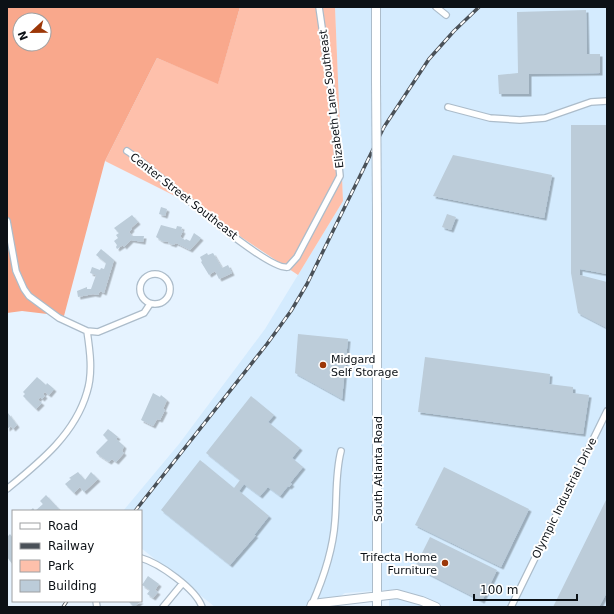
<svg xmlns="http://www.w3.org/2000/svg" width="614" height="614" font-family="'DejaVu Sans',sans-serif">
<defs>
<filter id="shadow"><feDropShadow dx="2.5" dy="2.5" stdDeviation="0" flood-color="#0004"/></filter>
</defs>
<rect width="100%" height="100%" fill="#e6f3ff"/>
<path fill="#d4ebfe" d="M335,7h272v600h-218v-17l-44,3 -21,14h-109l-74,-59v-37h-18l56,-67 86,-115 78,-128z"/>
<path fill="#fec0ab" d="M240,7h95l8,194 -45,74 -105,-70 -88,-44 52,-103 61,25z"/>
<path fill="#f9a88c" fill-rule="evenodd" d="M7,7h233l-22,77 -61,-26 -52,103 -41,155 -42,-5 -15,2zM20,20h24v24h-24z"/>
<path fill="#bcccd9" filter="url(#shadow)" d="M586,10l1,44h13v19l-71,1v20h-30l-1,-19 20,-2 -1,-61z
M571,125h36v149l-27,-5v6l27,7v46l-29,-15 -7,-40z
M453,155l99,20 -8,43 -111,-22z
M161,207l6,2 -2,7 -6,-2z
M447,214l9,3 -5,13 -9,-3z
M132,215l6,7 -7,6 1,1 -3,3 3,4h12l-1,6 -12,-2 -7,7 -1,-2 -6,4 -1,-2 1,-2 -3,-4 4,-3 -2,-3 3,-2 -5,-5z
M161,225l15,4 1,-3 5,1 -1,3 2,1 -3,6 5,3 1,-1 4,2 4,-8 7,5 -11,12 -12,-6 -3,-1 -1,2 -6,-2 1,-1 -7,-1 -6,-4z
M101,249l13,11 -10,33 -4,-2 -2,4 -5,-1 -15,3 -1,-6 10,-4v2h4l5,-14 -6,-2 2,-6 8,3 1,-2 3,1 2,-6 -10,-8z
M207,253l1,2 5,-2 9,15 6,-3 4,8 -13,6 -4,-8 -6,4 -8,-13 1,-1 -2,-4z
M298,334l50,5 -6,60 -47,-26z
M425,357l125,17 -1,10 24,3v6l16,2 -6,39 -165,-22z
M37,377l9,8 1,-2 7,6 -5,6 -4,-3 -2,2 2,2 -3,3 -2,-2 -2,3 4,3 -6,6 -13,-13 2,-2 -2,-2z
M153,393l7,4 1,-2 6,5 -4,9 2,1 -5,10 -3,-1 -4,7 -12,-6z
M251,396l23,19 -6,7 32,26 -8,10 11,9 -13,16 2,1 -3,3 -1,-1 -8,10 -12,-9 -8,9 -16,-12 -5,7 30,25 -15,19h2l-26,30 -69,-55 39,-50 34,28 6,-8 -34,-27z
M8,413l9,12 -4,4 -2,-3 -4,3z
M108,429l10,8 -2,2 8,7 -2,5 2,2 -8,9 -4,-3 -3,3 -12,-8 -1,-2 12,-12 -5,-5z
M444,467l85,42 -28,58 -86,-42z
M78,472l7,8 6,-8 7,7 -14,13 -4,-5 -6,6 -9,-9 6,-5 -2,-1z
M46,495l13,14 -3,2h-26l3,-3 2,3 8,-7 -3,-3z
M607,498v94l-8,15h-46z
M10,534l3,4v27l-6,-8v-20z
M430,537l67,33 -15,31 -67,-34z
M148,576l11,8 -4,6 3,2 -5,6 -6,-4 3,-4 -8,-5z
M128,601h13l-7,6z"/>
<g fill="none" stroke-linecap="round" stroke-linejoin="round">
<defs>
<path id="street" d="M436,7l10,8
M448,107l42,11 30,2 25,-2 46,-16 16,-1
M127,151c25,16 140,122 161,116l9,-10 43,-81 -9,-87 -12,-82
M7,221l9,50 8,18 5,7 30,22 28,13 11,1 46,-19 6,-9
M140 289a15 15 0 1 1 30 0a15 15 0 1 1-30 0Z
M7,489c33,-27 68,-55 80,-97 6,-19 3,-41 0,-61
M141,558c18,5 55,31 61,49
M96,601l1,6
M312,604c12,-27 21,-54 23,-83 2,-23 0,-47 6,-70
M163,607l19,-23
M511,607l96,-196"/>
<path id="secondary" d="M376,7v74
M377,214v393
M311,607l1,-3 85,-10 25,7 14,6"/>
</defs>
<use href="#street" stroke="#acbcca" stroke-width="8"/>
<use href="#secondary" stroke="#acbcca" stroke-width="10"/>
<use href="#street" stroke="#fff" stroke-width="5.5"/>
<use href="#secondary" stroke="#fff" stroke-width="8"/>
<defs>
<path id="rail" d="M135,511l132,-167 24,-33 16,-27 77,-157 45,-68 25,-28 25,-24
M63,607l4,-6"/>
</defs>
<use href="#rail" stroke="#4a5158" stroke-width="3.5"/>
<use href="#rail" stroke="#fff" stroke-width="2" stroke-dasharray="6" stroke-linecap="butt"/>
<defs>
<path id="secondary-bridge" d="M376,81l1,133"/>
</defs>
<use href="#secondary-bridge" stroke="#acbcca" stroke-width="10" stroke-linecap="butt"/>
<use href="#secondary-bridge" stroke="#fff" stroke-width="8"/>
</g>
<g fill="#9c3708" stroke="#fff" stroke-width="1.5">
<circle cx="323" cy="365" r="4"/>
<circle cx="445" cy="563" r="4"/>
</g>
<g text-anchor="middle" stroke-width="4" stroke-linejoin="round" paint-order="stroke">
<g font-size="11" fill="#0c1116" stroke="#fff">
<text transform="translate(331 99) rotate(-97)" y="4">Elizabeth Lane Southeast</text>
<text transform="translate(184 196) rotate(38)" y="4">Center Street Southeast</text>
<text transform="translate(378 469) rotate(-90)" y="4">South Atlanta Road</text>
<text transform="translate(564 498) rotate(-64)" y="4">Olympic Industrial Drive</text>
</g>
<g font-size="11" fill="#0c1116" stroke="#fff" text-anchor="start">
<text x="331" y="363">Midgard<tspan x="331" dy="13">Self Storage</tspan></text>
<text x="437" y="561" text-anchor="end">Trifecta Home<tspan x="437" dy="13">Furniture</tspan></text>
</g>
</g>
<rect width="614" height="614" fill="none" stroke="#0c1116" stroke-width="16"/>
<rect x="12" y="510" width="130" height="92" fill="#ffffff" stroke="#9ea0a2"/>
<rect x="20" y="523" width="20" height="6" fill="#ffffff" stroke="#9ea0a2"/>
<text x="48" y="530" font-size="12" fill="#0c1116">Road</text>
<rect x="20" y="543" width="20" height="6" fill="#4a5158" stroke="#9ea0a2"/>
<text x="48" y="550" font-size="12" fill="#0c1116">Railway</text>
<rect x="20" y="560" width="20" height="12" fill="#fec0ab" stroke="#9ea0a2"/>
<text x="48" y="570" font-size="12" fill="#0c1116">Park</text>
<rect x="20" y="580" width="20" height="12" fill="#bcccd9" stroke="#9ea0a2"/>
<text x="48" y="590" font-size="12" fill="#0c1116">Building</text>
<g transform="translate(32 32) rotate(248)"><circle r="19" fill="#ffffff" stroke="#9ea0a2"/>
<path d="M0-3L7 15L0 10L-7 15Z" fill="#9c3708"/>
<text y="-6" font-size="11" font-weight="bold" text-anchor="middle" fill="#0c1116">N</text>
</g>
<path d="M474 594v6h103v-6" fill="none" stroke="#0c1116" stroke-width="2"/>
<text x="480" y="594" font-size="12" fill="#0c1116" stroke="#ffffff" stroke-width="3" paint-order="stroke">100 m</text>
</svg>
